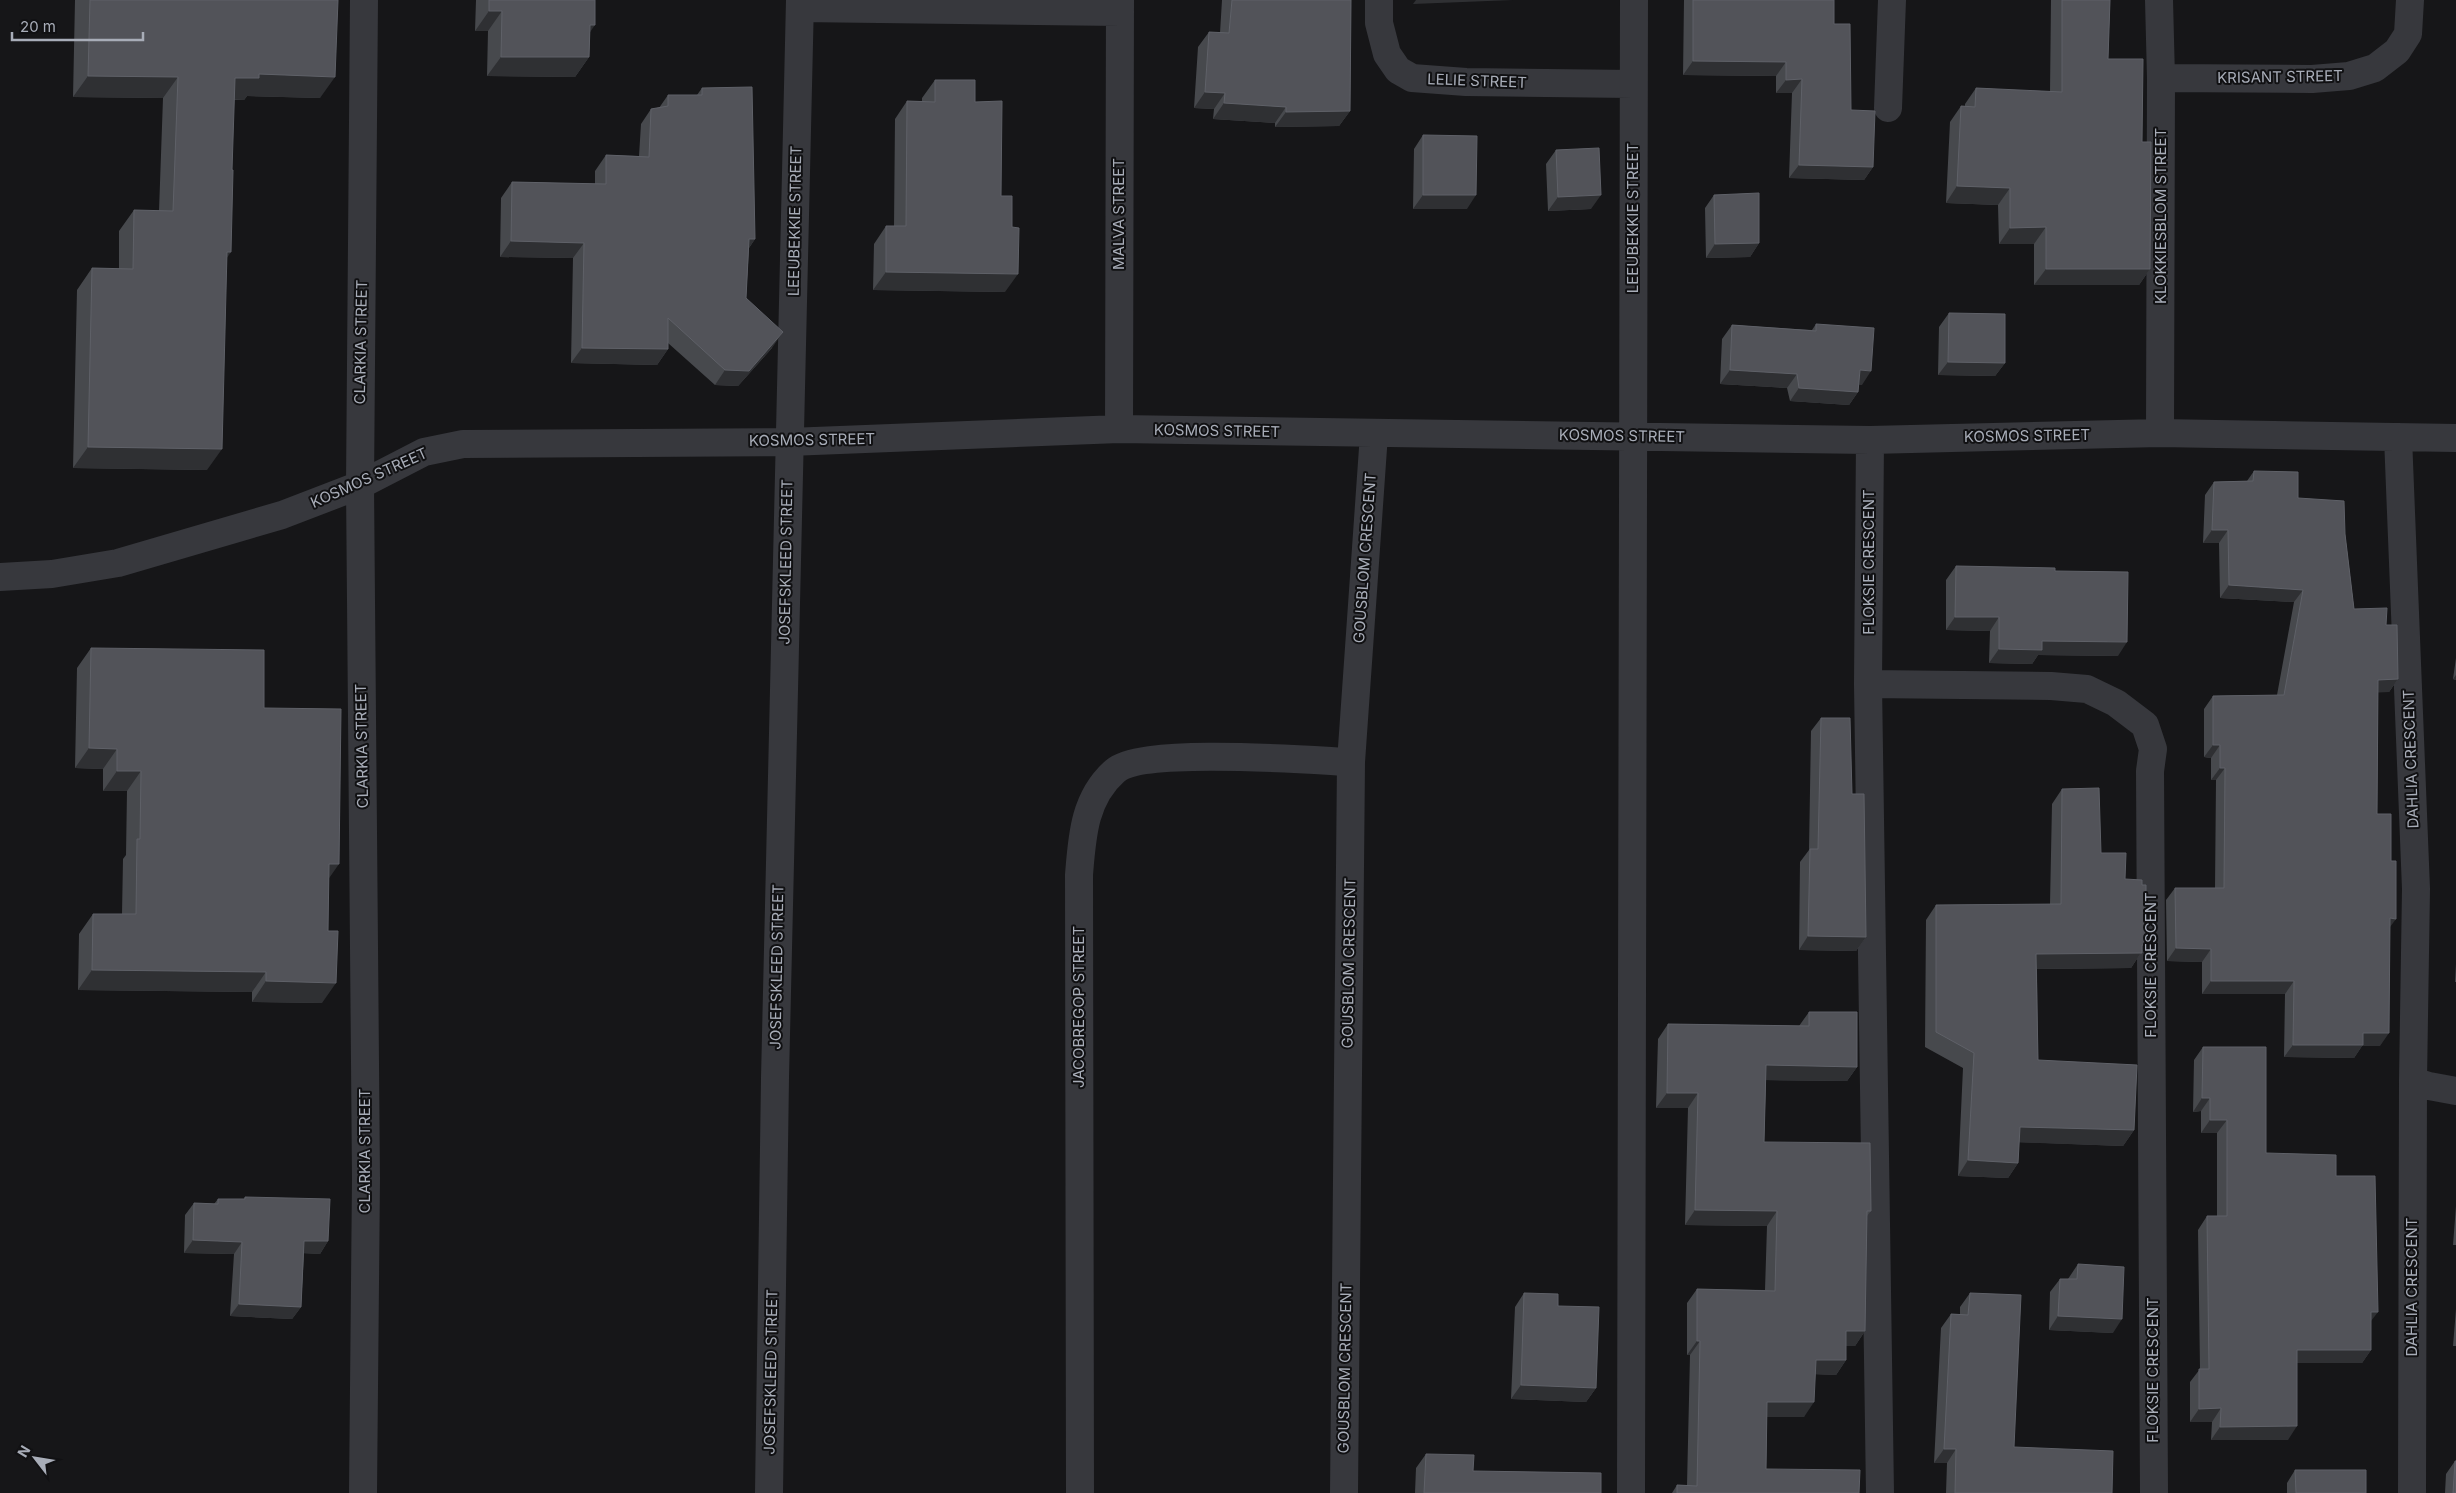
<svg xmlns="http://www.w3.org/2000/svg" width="2456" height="1493" font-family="Inter,sans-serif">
<rect width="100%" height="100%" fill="#161618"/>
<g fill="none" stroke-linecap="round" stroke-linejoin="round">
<path stroke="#37383d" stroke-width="28" d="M1379,0v23l8,31 11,16 14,8 54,4 167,2
M2159,0l2,78 -1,355
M800,8l320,4
M2161,78l151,1 37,-3 26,-8 22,-17 11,-17 2,-34
M1888,108l4,-108
M1119,429l1,-429
M2398,437l18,452 -3,192 16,5 27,5
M1870,440l-2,244 12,809
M0,577l52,-3 66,-11 164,-48 78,-30 64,-33 39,-8 326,-2 330,-13 751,11 290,-7 296,5
M1868,684l183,2 36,3 29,14 29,22 8,24 -3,22 4,722
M363,1493l3,-315 -6,-693 4,-485
M769,1493l6,-415 25,-1078
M1080,1493l-1,-618c3,-38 5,-77 36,-104 26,-24 193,-11 236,-9
M1344,1493l7,-731 23,-328
M1631,1493l3,-1493
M2412,1493l1,-412"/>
</g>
<path fill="#47494d" d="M75,0h263l-18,98 -73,-2 -3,4h-10l-7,158 -20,212 -134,-2 4,-178 15,-22 27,1v-38l15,-21 25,1 4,-113 -90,-1z
M476,0h119l-5,32 -1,25 -14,20 -88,-1 1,-45h-13z
M1222,0h129l-1,111 -11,15 -64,1v-4l-62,-4 1,-10 -20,-1 4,-61 11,-15 11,1z
M1684,0h150v24l17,86 22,57 -9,13 -75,-2 3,-85h-16v-17l-93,-1z
M2051,0h59l-2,59 34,83 8,127 -11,16h-105v-41h-35l-1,-39 -52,-2 4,-81 11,-16h4v-2l11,-16 74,4z
M935,80l40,22 26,94 4,96 -132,-2 1,-46 12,-18h8l1,-107 12,-18h15v-3z
M702,88l53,151 -6,9 -3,50 26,50 -34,38 -23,-1 -47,-42v6l-11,16 -86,-2 2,-105 -73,-1 1,-59 11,-16 83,2v-13l11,-16 33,1 2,-32 10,-15 8,-1 9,-13h29z
M1423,135l44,74h-54l1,-60z
M1556,150l35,59 -43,2 -2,-47z
M1714,195l45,48 -9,14 -44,1 -1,-50z
M1949,313l56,50 -10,13 -57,-1 1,-48z
M1816,324l46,61 -3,-1 -1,8 -9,13 -59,-4 -3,-13 -67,-4 2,-45 10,-14 80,5z
M2254,471l44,27 47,36 9,75 32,16 12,54 -9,13h-11l-1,122 13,113 -10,119h-18l-8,12 -70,-1 1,-63h-83v-32l-35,-1 -1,-61 9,-12h40l1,-108h-5v-22l-7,-1v-48l9,-13 64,-1 17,-93 -74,-4 -1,-55h-16l2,-48 9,-13 33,-1z
M1956,566l99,5 63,85 -80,-1 -6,9 -43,-1 1,-32 -44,-1v-50z
M91,648l173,60 65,170 -7,125 -70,-1v-10l-174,-2 1,-56 14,-20h29l1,-55 3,-4 1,-64h-24v-22l-28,-1 2,-100z
M2456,658v22l-3,-1z
M1821,718l31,76 14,143 -10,14 -57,-1 1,-88 9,-12 2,-119z
M2062,789l39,64 24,26 21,66 -15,23 -94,1 1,91 96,70 -11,16 -104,-4 -1,21 -10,15 -50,-2 5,-108 -38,-21 1,-127 10,-15 114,-1 2,-100z
M2456,964v18h-1z
M1809,1012l48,55 -10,14 -81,-1 -2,62 107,69 -4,5 -2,115 -10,15h-9v14l-10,15 -21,-1 -11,43h-37l-1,52 93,24h-187l5,-8h10l3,-130h-3v-52l10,-14 68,1 2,-64 -82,-1 3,-117h-32l2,-69 10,-15 131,2z
M2203,1047l63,106 70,23 35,145v29l-9,13h-65l-9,77h-77l1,-18h-22v-40l10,-13 -2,-139 9,-14h10v-83h-16v-22l-8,1 1,-52z
M245,1197l83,44 -8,13 -16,-1 -3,54 -9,12 -62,-3 4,-62 -50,-1 1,-38 9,-12 20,1 4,-5h26z
M2456,1206v39h-3z
M2078,1264l35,69 -64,-3 1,-38 10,-13h8z
M1524,1293l34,13 38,82 -10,14 -75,-3 4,-92z
M1970,1293l44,154 98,46h-166l1,-30h-13l7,-135 10,-14h9v-7z
M2456,1309v37h-3z
M1426,1454l47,17 128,22h-186l1,-25z
M2455,1461l1,32h-11l1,-19z
M2295,1470l71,23h-79v-10z"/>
<path fill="#2f3033" d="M1416,0h97l-100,4z
M489,11h13l-14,20h-13z
M590,25h5l-14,20z
M501,57h88l-14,20 -88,-1z
M1693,61l93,1 -10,14 -93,-1z
M259,74l76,3 -15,21 -73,-2 -3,4 -24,-1 15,-21z
M88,76l90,1 -15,21 -90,-1z
M1802,79l-10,14h-16l10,-13z
M1205,92l20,1 -11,16 -20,-1z
M1224,103l62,4 -11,16 -62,-4z
M1350,111l-11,15 -64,1 11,-15z
M1799,165l74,2 -9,13 -75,-2z
M1957,186l53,2 -12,17 -52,-2z
M1423,195h53l-9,14h-54z
M1601,195l-10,14 -43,2 10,-14z
M2046,227l-12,17h-35l11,-16z
M749,239h6l-11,16z
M511,241l73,2 -11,15 -73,-1z
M1759,243l-9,14 -44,1 9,-14z
M227,252h4l-15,22z
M2046,269h104l-11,16h-105z
M886,272l132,2 -13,18 -132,-2z
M783,332l-11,16 -34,38 -23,-1 10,-15z
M582,348l86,1 -11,16 -86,-2z
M1948,362l57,1 -10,13 -57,-1z
M1730,370l67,4 -10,14 -67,-4z
M1860,370l11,1 -9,14 -12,-1z
M1799,388l59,4 -9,13 -59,-4z
M88,447l134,2 -15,21 -134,-2z
M2212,530h16l-9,13h-16z
M2229,585l74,5 -9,12 -74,-4z
M1955,617h44l-9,14 -44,-1z
M2042,641l85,1 -9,14 -80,-1 -6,9 -43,-1 10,-14z
M2456,675v5l-3,-1z
M2398,679l-9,13 -20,1 9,-13z
M2213,745h7l-9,13 -7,-1z
M89,748l28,1 -14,20 -28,-1z
M2220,768h5l-9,12h-5z
M117,771h24l-14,20h-24z
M329,864h10l-14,20z
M2390,918l6,1 -9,12z
M1808,936l58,1 -10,14 -57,-1z
M2142,945h4l-15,23 -105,1 10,-15z
M2176,948l35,1 -9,13 -35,-1z
M92,970l174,2 -14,20 -174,-2z
M266,981l70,2 -14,20 -70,-1z
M2211,981h83l-9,13h-83z
M2363,1033h26l-9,13h-18l-8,12 -70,-1 9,-12z
M1766,1065l91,2 -10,14 -91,-1z
M1667,1093h31l-10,15h-32z
M2202,1098h8l-9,13 -8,1z
M2210,1120h17l-10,13h-16z
M2020,1127l114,3 -11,16 -114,-4z
M1968,1160l50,3 -10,15 -50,-2z
M1695,1210l82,1 -10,15 -82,-1z
M193,1240l49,2 -8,12 -50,-1z
M304,1241h24l-8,13 -24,-1z
M239,1304l62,3 -9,12 -62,-3z
M2371,1312h7l-10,13z
M2058,1316l64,3 -9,14 -64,-3z
M1846,1331h19l-10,15h-19z
M1697,1341h3l-10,14h-3z
M2297,1350h74l-9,13h-74z
M1816,1360h30l-10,15 -30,-1z
M1521,1385l75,3 -10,14 -75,-3z
M1767,1402h47l-10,15h-47z
M2221,1408l-9,14h-22l9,-13z
M2297,1426l-9,14h-77l9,-13z
M1944,1449h12l-9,14h-13z"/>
<path fill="#525359" stroke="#5f6168" d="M90,0h248l-3,77 -76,-3v4h-24l-3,92h1l-2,82h-4l-5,197 -134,-2 4,-179 41,1 1,-59 39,1 5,-134 -90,-1z
M489,0h106v25h-5l-1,32h-88l1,-46h-13z
M1232,0h119l-1,111 -64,1v-5l-62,-4 1,-10 -20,-1 4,-60 20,1z
M1693,0h141v24h16l1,86 24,1 -2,56 -74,-2 3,-86 -16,1v-18l-93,-1z
M2062,0h48l-2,59h35l-1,83h9l-1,127h-104v-42l-36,1v-40l-53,-2 4,-80 14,1 1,-19 86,4z
M935,80h40v22l27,-1 -1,95h11v31l7,1 -1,46 -132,-2v-46h20l1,-125 28,1z
M752,87l3,152h-6l-3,59 37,34 -34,39 -24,-1 -57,-52v31l-86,-1 2,-105 -73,-2 1,-59 94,2v-29l43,2 2,-48 17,-3v-11h34v-7z
M1423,135l54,1 -1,59h-53z
M1599,148l2,47 -43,2 -2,-47z
M1759,193v50l-44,1 -1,-49z
M1949,313l56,1v49l-57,-1z
M1816,324l58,4 -3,43 -11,-1 -2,22 -59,-4 -2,-14 -67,-4 2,-45 84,6z
M2254,471l44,1v26l46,3 1,33 9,75 33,-1 -1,17h11l1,54 -20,1 -1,134h14v47h5v58l-6,-1 -1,115h-26v12h-70l1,-64h-83v-32l-35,-1 -1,-60h49l1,-120h-5v-23h-7v-49l71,-1 19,-105 -74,-5 -1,-55h-16l2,-48 39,-1z
M1956,566l99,2v3l73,1 -1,70 -85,-1v9l-43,-1v-32h-44z
M91,648l173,2v58l77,1 -2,155h-10l-1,67h10l-2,52 -70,-2v-9l-174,-2 1,-56h43l1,-75h3l1,-68h-24v-22l-28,-1z
M1821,718h29l2,76h12l2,143 -58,-1 2,-87h8z
M2099,788l2,65h25l-1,26 17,1v5h4v60h-4v8l-106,1 2,106 99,5 -3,65 -114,-3 -2,36 -50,-3 6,-107 -38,-21v-127l125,-1 1,-115z
M1809,1012h48v55l-91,-2 -2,77 106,1 1,68h-4l-2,120h-19v29h-30l-2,42h-47l-1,67 94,1 -1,23h-182v-8l20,1 3,-145h-3v-52l78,2 2,-80 -82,-1 3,-117h-31l1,-69 141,2z
M2203,1047h63v106l70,2v21h39l3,136h-7v38h-74v76l-77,1 1,-19 -22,1v-40h10l-2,-153h20v-96h-17v-22h-8z
M245,1197l85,2 -2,42h-24l-3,66 -62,-3 3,-62 -49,-2 1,-37 24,1v-5h27z
M2078,1264l46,3 -2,52 -64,-3 2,-37h17z
M1524,1293l34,1v12l41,1 -3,81 -75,-3z
M1970,1293l51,2 -7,152 99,4 -1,42h-157l1,-44h-12l7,-135 17,1z
M1426,1454l48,1 -1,16 128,2v20h-177z
M2455,1461h1v32h-3z
M2295,1470h71v23h-70z"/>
<g text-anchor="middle" stroke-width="4" stroke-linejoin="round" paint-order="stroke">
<g font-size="15" fill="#a8adb8" stroke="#111113">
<text transform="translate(2280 77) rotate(-1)" y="5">KRISANT STREET</text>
<text transform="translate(1477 81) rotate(2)" y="5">LELIE STREET</text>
<text transform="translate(1119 214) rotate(-90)" y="5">MALVA STREET</text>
<text transform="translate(2161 216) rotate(-90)" y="5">KLOKKIESBLOM STREET</text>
<text transform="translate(1633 218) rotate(-90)" y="5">LEEUBEKKIE STREET</text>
<text transform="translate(795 221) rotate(-89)" y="5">LEEUBEKKIE STREET</text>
<text transform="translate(361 342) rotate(-89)" y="5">CLARKIA STREET</text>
<text transform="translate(1217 431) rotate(1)" y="5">KOSMOS STREET</text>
<text transform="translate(1622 436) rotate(1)" y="5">KOSMOS STREET</text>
<text transform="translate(2027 436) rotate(-1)" y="5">KOSMOS STREET</text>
<text transform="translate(812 440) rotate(-1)" y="5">KOSMOS STREET</text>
<text transform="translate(369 478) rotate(-24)" y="5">KOSMOS STREET</text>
<text transform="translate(1365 558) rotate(-86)" y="5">GOUSBLOM CRESCENT</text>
<text transform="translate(786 562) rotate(-89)" y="5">JOSEFSKLEED STREET</text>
<text transform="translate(1869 562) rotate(-90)" y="5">FLOKSIE CRESCENT</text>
<text transform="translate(362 746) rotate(-91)" y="5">CLARKIA STREET</text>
<text transform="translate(2411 759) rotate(-92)" y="5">DAHLIA CRESCENT</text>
<text transform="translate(1349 963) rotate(-89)" y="5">GOUSBLOM CRESCENT</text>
<text transform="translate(2151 965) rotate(-90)" y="5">FLOKSIE CRESCENT</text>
<text transform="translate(777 967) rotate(-89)" y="5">JOSEFSKLEED STREET</text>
<text transform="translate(1079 1007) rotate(-90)" y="5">JACOBREGOP STREET</text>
<text transform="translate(365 1151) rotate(-90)" y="5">CLARKIA STREET</text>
<text transform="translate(2412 1287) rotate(-90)" y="5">DAHLIA CRESCENT</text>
<text transform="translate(1345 1368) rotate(-89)" y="5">GOUSBLOM CRESCENT</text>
<text transform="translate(2153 1370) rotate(-90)" y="5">FLOKSIE CRESCENT</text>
<text transform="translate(771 1372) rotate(-89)" y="5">JOSEFSKLEED STREET</text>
</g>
</g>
<g transform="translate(35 1458) rotate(301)" stroke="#111113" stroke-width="4" paint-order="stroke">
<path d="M0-4L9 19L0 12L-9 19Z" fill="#a8adb8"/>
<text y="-8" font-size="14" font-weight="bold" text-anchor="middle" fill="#a8adb8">N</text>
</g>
<path d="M12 32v8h131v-8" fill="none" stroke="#a8adb8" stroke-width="2.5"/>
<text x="20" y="32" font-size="15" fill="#a8adb8" stroke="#111113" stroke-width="4" paint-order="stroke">20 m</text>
</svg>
